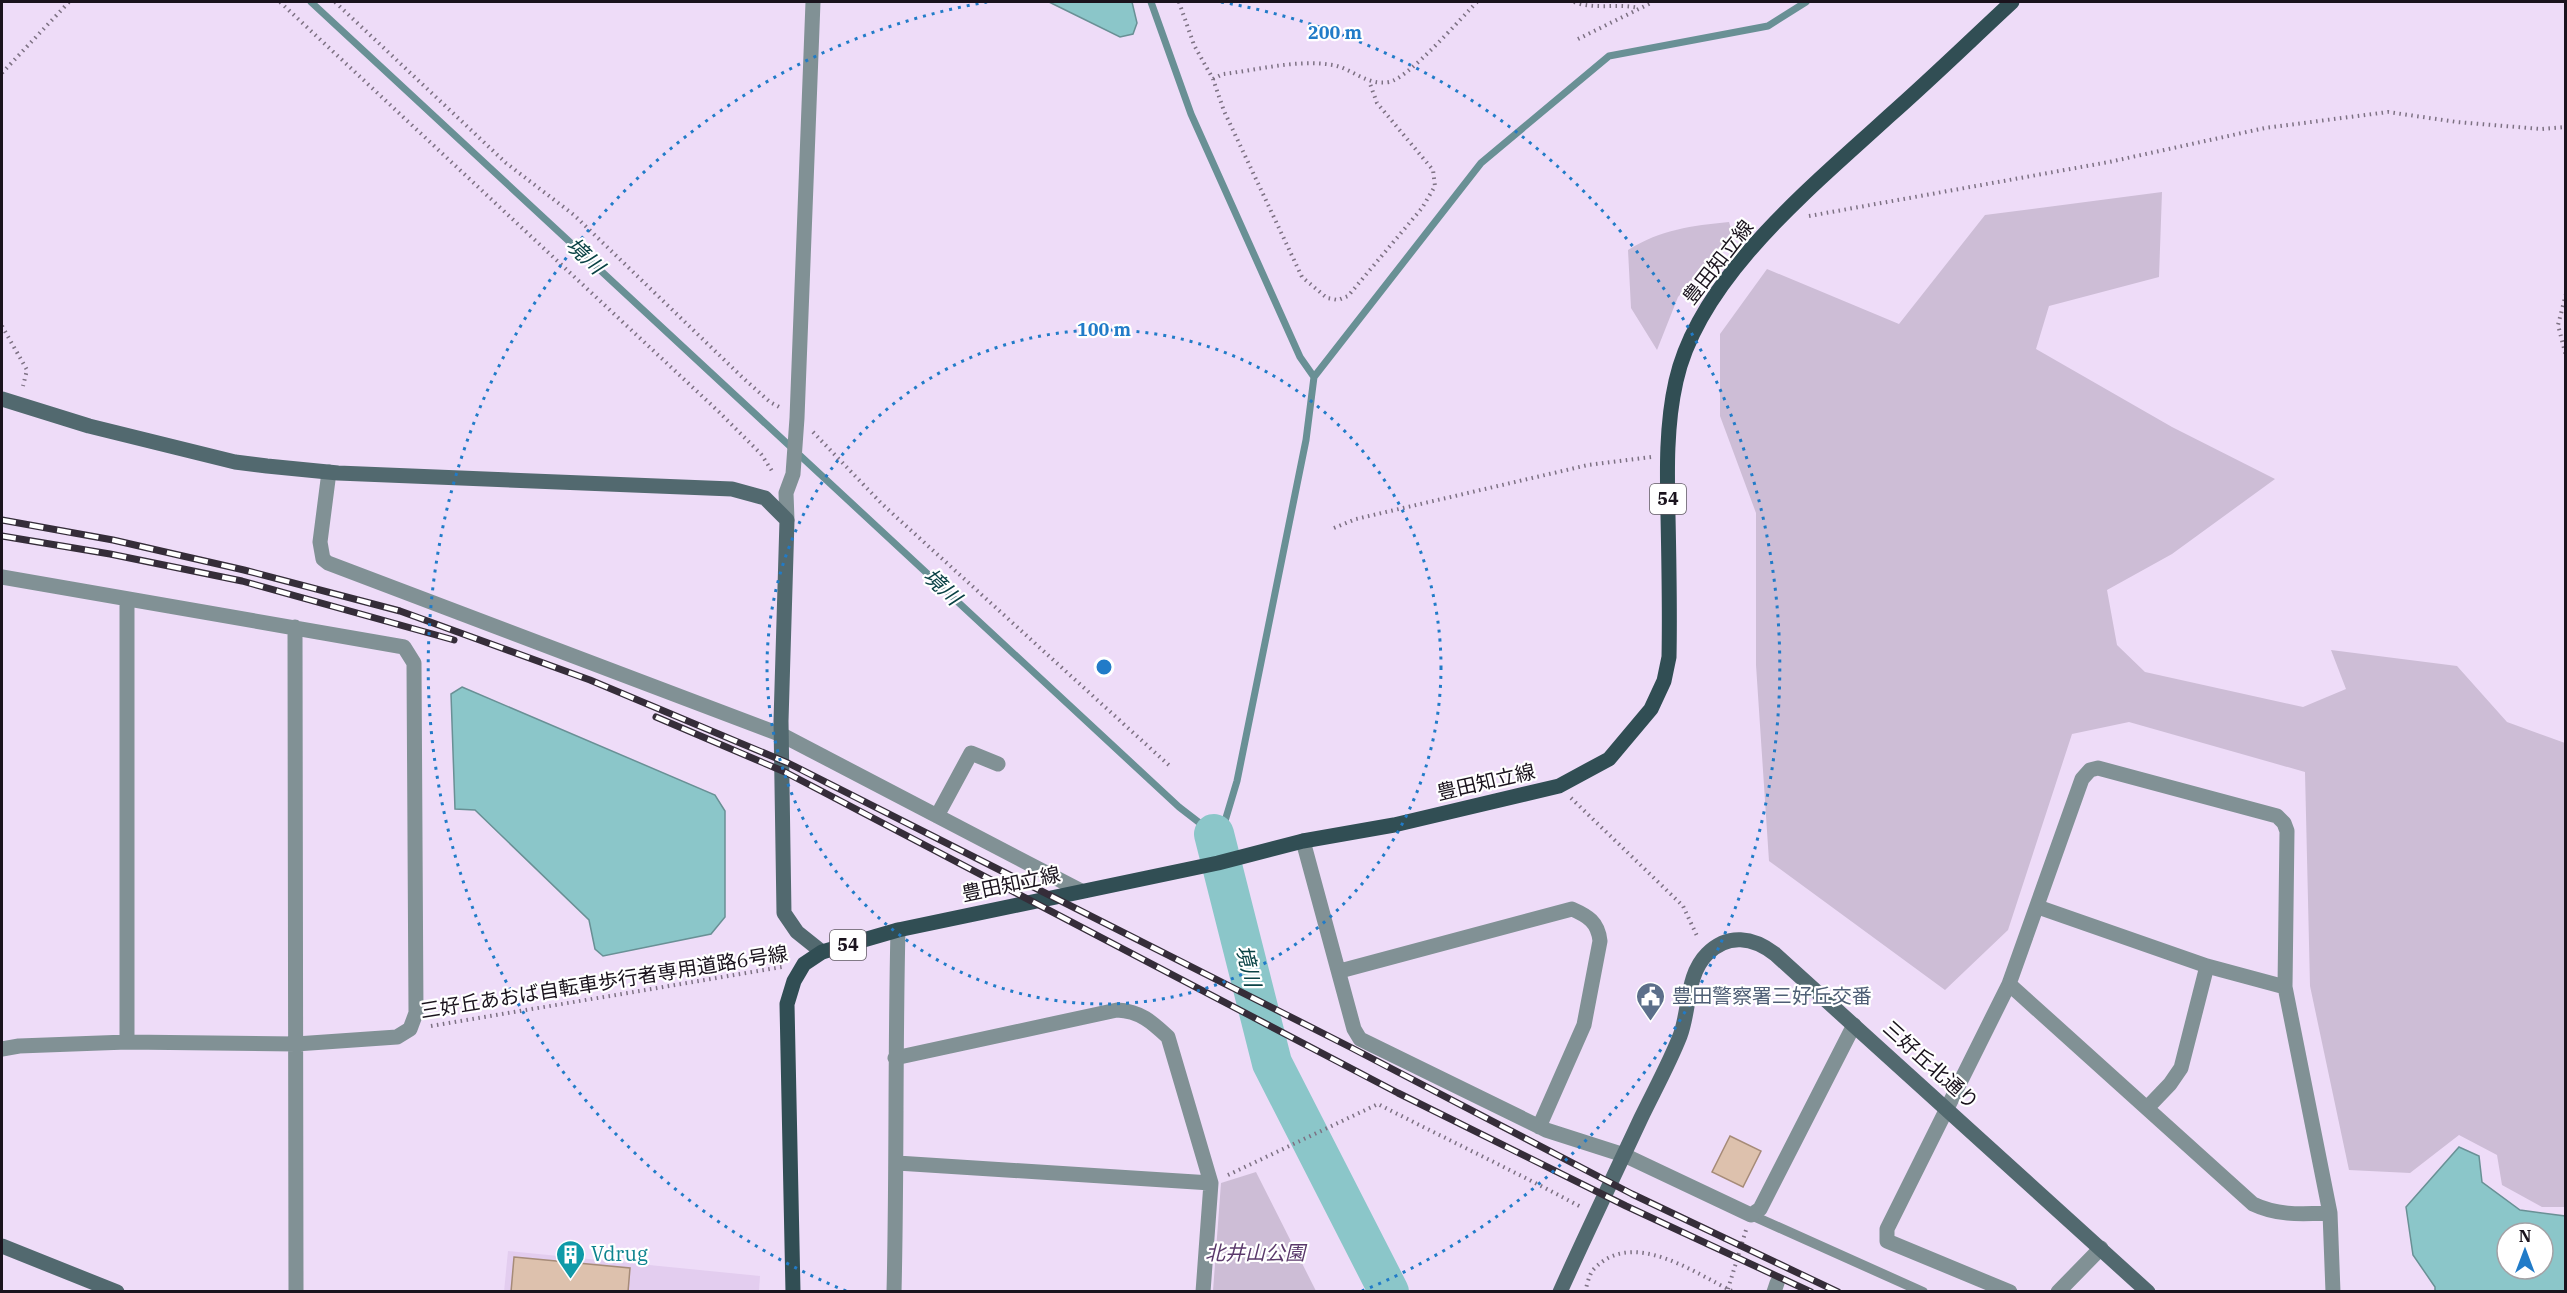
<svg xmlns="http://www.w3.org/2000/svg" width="2567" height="1293" font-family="'IBM Plex Serif','Noto Sans JP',serif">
<rect width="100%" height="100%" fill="#eedcf8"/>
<path fill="#e3cdef" d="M508,1251l252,25 -1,15 -255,1z"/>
<path fill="#cdbdd6" d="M2162,192l-3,85 -110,29 -13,43 136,78 103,52 -103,75 -65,36 10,55 28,27 158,35 43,-18 -15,-39 126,16 50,56 58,21v464h-23l-40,-22 -5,-30 -38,-20 -49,38 -61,-3 -39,-184 -5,-214 -176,-50 -57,12 -64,196 -63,60 -176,-129 -13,-196v-152l-36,-97v-82l47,-65 132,55 86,-109z
M1729,222l4,13 -55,62 -21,53 -26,-42 -3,-58c34,-21 63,-24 101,-28z
M1256,1172l60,119h-103l8,-108z"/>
<path fill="#8bc6c9" stroke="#699095" stroke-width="1.5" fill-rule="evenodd" d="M1049,2h83l5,21 -4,11 -13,3z
M462,687l253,108 10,16v106l-14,17 -108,22 -8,-7 -6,-29 -114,-110 -20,-1 -4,-115z
M2459,1147l20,9 3,26 38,28 45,6v75h-130v-4l-22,-32 -7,-48zM2507,1233h36v36h-36z"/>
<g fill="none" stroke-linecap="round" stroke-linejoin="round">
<path stroke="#699095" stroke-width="7" d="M311,2l868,805 35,27 11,-13 12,-40 69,-341 8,-63 167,-214 128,-107 159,-30 38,-24
M1151,2l40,112 109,243 14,20"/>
<path stroke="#8bc6c9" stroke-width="40" d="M1214,834l58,229 117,229"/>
</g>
<path fill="#ddc1ad" stroke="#a68b78" stroke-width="1.5" d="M1730,1136l31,15 -18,36 -31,-15z
M514,1257l116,11 -2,24h-117z"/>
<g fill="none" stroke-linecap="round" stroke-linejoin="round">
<path stroke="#7d7183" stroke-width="4" stroke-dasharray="1.5 4.5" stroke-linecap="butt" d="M280,2l438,409 43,43 13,20
M335,2l171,161 68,52 168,162 28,25 11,6
M1179,2l15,43 19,34 11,32 78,166 25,21 11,2 10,-4 74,-88 13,-22 -2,-16 -56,-67 -8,-22
M1574,2c21,8 43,1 65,6
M1578,39l75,-37
M2,73l67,-71
M1213,79l10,-5c36,-4 73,-15 110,-9 20,4 34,21 56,17 20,-4 71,-63 88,-80
M1809,216l300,-54 156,-34 123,-16 69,10 84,7 25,-2
M2566,294l-8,31 8,31
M2,326l25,44 -4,16
M813,432l69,72 290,264
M1334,528l22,-9 232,-54 63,-8
M1571,798l112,108 15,32
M431,1026l351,-59
M1228,1175l150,-71c68,35 136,67 203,103
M1728,1289l18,-59
M1585,1292c2,-7 4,-17 8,-22 39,-43 101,3 141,22"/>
<path stroke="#819195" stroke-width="10" d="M1751,1215l172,77"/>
<path stroke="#819195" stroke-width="15" d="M329,472l-9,70 3,17 5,4 454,172 299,156
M787,520l-1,-27 7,-19 4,-56 16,-416
M2,577l402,70 10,16 2,350 -6,16 -13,8 -101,7 -169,-2 -108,4 -17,3
M127,599v443
M295,627l1,665
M937,816l34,-63 27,11
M1303,841l51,188 6,10 186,91 78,25 127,60 9,-6 94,-184
M2038,907l169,59 78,21
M1340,971l232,-62c16,7 26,13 28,32l-16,84 -45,102
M2009,984l244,220c25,12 49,10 77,9
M895,1058l222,-48c23,1 35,12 51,27l43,146 -8,109
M2148,1107l22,-23 11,-16 26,-102
M897,1163l314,20
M894,1292c3,-121 1,-242 4,-362
M1774,1292l3,-9
M2010,1292l-123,-51v-12l122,-245 73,-205 8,-9 8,-2 179,48 7,7 3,8 -2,156 45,226 3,79
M2058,1292l43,-44"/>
<path stroke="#52696f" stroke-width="15" d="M2,399l87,27 146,36 32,4 71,7 394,16 33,9 22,22 -6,201 3,192 13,19 25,20
M2,1246l115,46
M1560,1292c26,-58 54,-116 81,-174 13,-27 28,-54 39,-82 10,-26 6,-61 27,-82 21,-21 46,-17 68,0l373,338"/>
<path stroke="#314e54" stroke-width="15" d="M793,1292l-6,-288 7,-23 10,-17 18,-12 76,-22 320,-67 85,-22 91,-16 165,-39 50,-27 42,-50 13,-28 5,-24c1,-47 0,-94 -1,-141 -1,-45 -2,-91 8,-135 23,-104 138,-196 213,-265 42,-37 82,-76 123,-114"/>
<defs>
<path id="rail" d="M2,520l111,20 131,30 156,41 190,69 198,83 562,284 282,147 206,98
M2,536l108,18 132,27 212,59
M656,717l129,55 613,321 228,113 185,86"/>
</defs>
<use href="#rail" stroke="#352d39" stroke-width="7"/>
<use href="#rail" stroke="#fff" stroke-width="4.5" stroke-dasharray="14" stroke-linecap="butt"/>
</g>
<g fill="none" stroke="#217bc8" stroke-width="3" stroke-dasharray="3 6">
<circle cx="1104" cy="667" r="337"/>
<path d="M846 1291A675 675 0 0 1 987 2M1221 2A675 675 0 0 1 1362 1291"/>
</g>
<defs>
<symbol id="civic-pin" viewBox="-11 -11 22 30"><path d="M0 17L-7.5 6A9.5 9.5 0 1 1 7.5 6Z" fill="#5c6f8a" stroke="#fff"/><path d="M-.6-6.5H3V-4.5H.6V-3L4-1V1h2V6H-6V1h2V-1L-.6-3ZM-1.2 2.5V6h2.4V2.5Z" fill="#fff"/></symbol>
<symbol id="building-pin" viewBox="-11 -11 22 30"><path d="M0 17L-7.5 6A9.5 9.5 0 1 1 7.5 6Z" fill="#0f9aa8" stroke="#fff"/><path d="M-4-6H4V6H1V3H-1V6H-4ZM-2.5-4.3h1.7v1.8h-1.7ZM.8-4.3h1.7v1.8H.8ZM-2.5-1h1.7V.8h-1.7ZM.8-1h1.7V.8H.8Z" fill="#fff"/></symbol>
</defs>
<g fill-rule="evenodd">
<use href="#civic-pin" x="1634" y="980" width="33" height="45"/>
<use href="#building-pin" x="554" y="1238" width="33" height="45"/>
</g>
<g text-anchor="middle" stroke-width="4.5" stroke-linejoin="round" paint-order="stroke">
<g fill="#fff" stroke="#5f5a61" stroke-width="1.5">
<rect x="1650" y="484" width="36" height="30" rx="4.5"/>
<rect x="830" y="930" width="36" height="30" rx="4.5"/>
</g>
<g font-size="18" font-weight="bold" fill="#1a131d">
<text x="1668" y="505">54</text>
<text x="848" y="951">54</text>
</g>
<g font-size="20" fill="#1a131d" stroke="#fff">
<text transform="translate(1718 262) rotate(-52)" y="7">豊田知立線</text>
<text transform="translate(1486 782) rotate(-13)" y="7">豊田知立線</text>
<text transform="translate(1011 884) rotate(-12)" y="7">豊田知立線</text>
<text transform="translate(604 982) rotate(-9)" y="7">三好丘あおば自転車歩行者専用道路6号線</text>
<text transform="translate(1931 1065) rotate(42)" y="7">三好丘北通り</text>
</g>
<g font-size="20" fill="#4e5e75" stroke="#fff" text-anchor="start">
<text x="1672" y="1003">豊田警察署三好丘交番</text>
</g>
<g font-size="20" font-style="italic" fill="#5a396b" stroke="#fff">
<text x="1255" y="1260">北井山公園</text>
</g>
<g font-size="20" fill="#0d838f" stroke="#fff" text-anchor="start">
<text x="591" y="1261">Vdrug</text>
</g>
<g font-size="21" font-style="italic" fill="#0a4245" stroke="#fff">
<text transform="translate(585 256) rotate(43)" y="7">境川</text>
<text transform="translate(942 587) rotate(43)" y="7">境川</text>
<text transform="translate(1248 966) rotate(76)" y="7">境川</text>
</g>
</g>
<circle cx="1104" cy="667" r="9" fill="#217bc8" stroke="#fff" stroke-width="3"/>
<g font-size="18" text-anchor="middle" font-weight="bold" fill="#217bc8" stroke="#fff" stroke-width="4.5" stroke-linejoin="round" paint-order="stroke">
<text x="1335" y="39">200 m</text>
<text x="1104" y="336">100 m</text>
</g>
<rect width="2567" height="1293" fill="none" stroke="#1a131d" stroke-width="6"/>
<g transform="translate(2525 1251)"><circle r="28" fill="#ffffff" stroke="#a3a1a5" stroke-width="1.5"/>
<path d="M0-4.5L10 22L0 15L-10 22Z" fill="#217bc8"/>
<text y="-9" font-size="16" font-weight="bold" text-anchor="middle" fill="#1a131d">N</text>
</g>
</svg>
